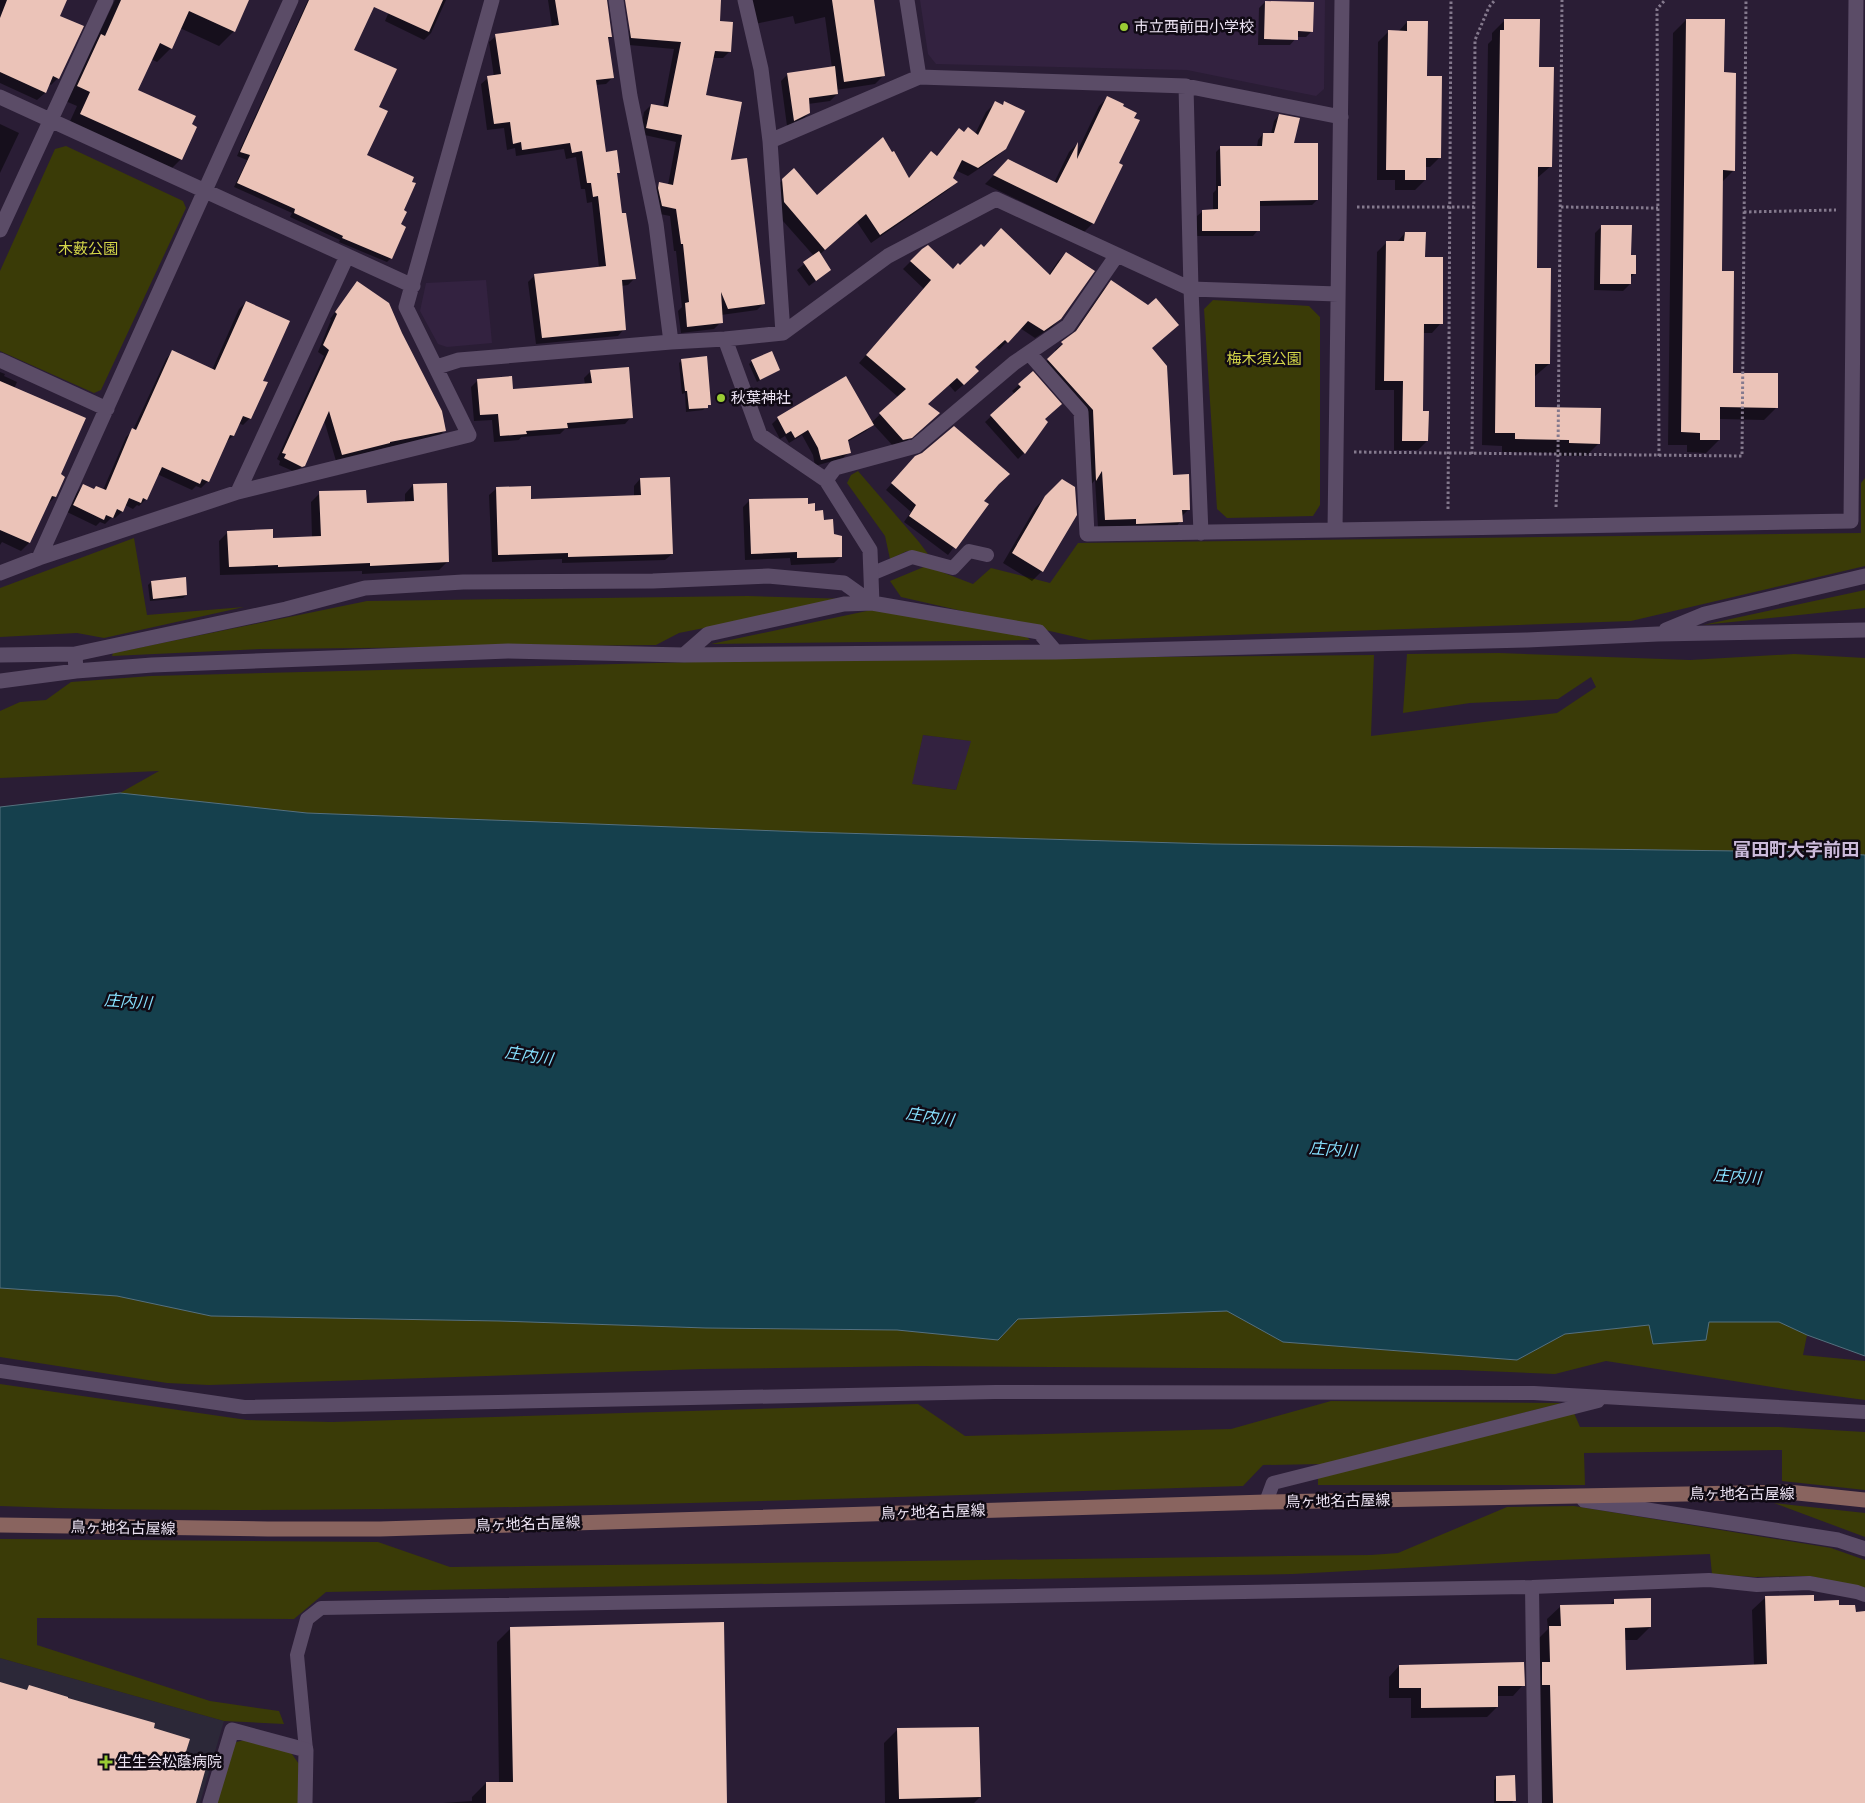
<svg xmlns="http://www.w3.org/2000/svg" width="1865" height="1803" font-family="'Exo 2','Noto Sans JP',sans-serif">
<rect width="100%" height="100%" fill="#2a1d35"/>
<path fill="#332240" d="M920,0h405l-1,89 -8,7 -129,-26 -251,-6 -8,-10z
M486,280l6,63 -45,4 -9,-3 -18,-33 6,-28z
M923,735l49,6 -16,49 -45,-6z"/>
<path fill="#2c2838" d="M0,1658l224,63 -24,82h-200z"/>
<path fill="#3a3b07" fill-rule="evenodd" d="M66,146l117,55 3,7 -85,182 -7,3 -94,-42v-80l55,-122z
M1213,300l96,6 11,11v188l-7,11 -86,2 -10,-9 -13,-200z
M858,471l61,71 9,12 -21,-3 -17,8 -5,-23 -38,-53 4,-8z
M1865,478v88l-234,55 -542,19 -188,-43 -11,-16 36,-15 47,18 18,-16 59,15 28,-40 783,-10v-50z
M134,538l13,77 97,-8 -140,31 -27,-5 -77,4v-49z
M1865,590v18l-162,17z
M748,596l102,3 -171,34 -23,12 -394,4 -150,7 1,-3 254,-52z
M876,609l150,27 4,4 -319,4z
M1499,653l191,7 104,-6 71,4v197l-50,-3 -602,-8 -408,-12 -498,-19 -187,-20 39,-22 -159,7v-67l20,-9 26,-2 25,-18 80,-6 584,-15 639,-6 -3,81 186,-23 39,-26 -5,-10 -33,22 -88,4 -67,10 4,-59zM923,735l48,6 -15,49 -44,-6z
M0,1288l117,8 94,20 288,5 207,7 191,2 101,10 20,-21 209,-8 56,31 234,18 48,-26 84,-9 4,19 56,-22h70l28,13 -4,20 62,6v39l-67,-9 -192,-30 -51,13 -95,-4 -539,-4 -218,3 -494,16 -42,-2 -167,-26z
M0,1384l247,36 85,2 586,-18 47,32 266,-7 100,-28 231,2 -239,61 -60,1 -20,21c-263,8 -525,18 -787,22 -152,2 -304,4 -456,-2z
M1574,1413l6,14h199l86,5v58l-83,-9v-31l-198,3 1,32h-267v-7z
M1774,1503l91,10v24z
M1574,1506l257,42 34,12v29l-55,-13 -55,1 -43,-3 -2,-20 -175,7 -242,13 -967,18 -32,27 -257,-1v27l173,56 69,10 5,13 -60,-3 -224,-63v-119l378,3 72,25 921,-12 27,-2 109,-46z
M248,1739l41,11 10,14 -1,39h-82l17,-60z"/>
<path fill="#15404d" stroke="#55717e" d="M120,793l187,20 498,19 408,12 602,8 50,3v501l-58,-21 -28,-13h-70l-3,18 -53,4 -4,-19 -84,9 -48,26 -234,-18 -56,-31 -209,8 -20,21 -101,-10 -191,-2 -207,-7 -288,-5 -94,-20 -117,-8v-481z"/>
<path fill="#0007" d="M0,0h65l-7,16v62l-7,7 -3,-1 -3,9 -8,7 -37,-17z
M115,0h133l-14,31 -15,15 -39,-18 -9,20 -14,14 -6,-3 -14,31 44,69 -14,14 -100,-45 10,-22 -14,-6 24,-50 9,-10z
M308,0h48l-3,50 25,57 -12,49 36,55 -11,47 -4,4 -48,-20 1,-2 -50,-23 2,-4 -58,-26 13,-27 -10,-4z
M394,0h52l-15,33 -7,7 -39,-19z
M548,0h58l5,37 -4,3 6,37 -7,7 -11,1 10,68 14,19 -3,3 5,40 13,64 -6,6 -7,1 3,43 -6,7 -82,8 -8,-62 7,-7 64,-7 -7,-66 -5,1 -2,-14h-4l-5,-32 -10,2 -2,-10 -48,7 -1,-8 -8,2 -3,-22 -17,2 -6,-46 7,-6 6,-1 -5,-35 7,-6 56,-9z
M631,0h89l-1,22 11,29 -7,7h-11l-7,38 25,65 34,142 -7,7 -36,5v7l-7,7 -33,4 -3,-22 4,-4 -6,-56h-2l-4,-35 -15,-3 -2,-22 7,-7 8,1 8,-43 -36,-8 4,-22 7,-7 12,2 11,-58 -45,-4z
M750,0h122l12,75 -9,9 -39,6 1,4 -7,7 -22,3 1,9 -7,7 -15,6 -6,-45 7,-7 44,-6 -7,-51 -30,7 -2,-8 -38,8z
M1265,2l47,29 -6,6h-9l-7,8h-32l1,-37z
M1505,20l33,48 13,98 -15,13 -1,91 14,94 -15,13v31l65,35 -13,13h-30v-3l-54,-1v-6l-20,-1 6,-401 4,-4v-7z
M1686,20l37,53 11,97 -12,12 -1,91 11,101 45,33 -13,13 -45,-1v21l-13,13 -19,-1v-7h-19l5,-412z
M1407,22l19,55 14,80 -10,10h-5v13l-10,10h-20v-10h-18l1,-138 10,-10h10z
M1108,97l10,66 -25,60 -9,9 -99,-48 23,-23 46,22 15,-31 7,-7v9l23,-48z
M1005,102v47l-10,9 -27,18 -13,-6 -4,8 5,4 -8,8 -77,53 -14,-21 -38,33 11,15 -21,16 -12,-16 17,-14 -39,-44 -2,-23 10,-9 34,16 91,-17 23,-26 5,4 23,-27 4,3 12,1 11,-22 9,-9 6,3z
M1279,115l38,85 -5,5 -54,1v24l-5,6h-56v-20l6,-5h10v-18l3,-3v-38l5,-5h36l1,-7 5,-6h8l3,-13z
M0,124l19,9 -19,40z
M1602,226l28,30 5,17 -5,5v6l-7,7 -29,-1 1,-57z
M1405,233l36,90 -9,10h-9l-1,80 5,28 -9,9h-24v-60h-19l2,-138 9,-9h10z
M922,250l30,21 96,5 10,-15 8,-8 -6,65 -8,9 -17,11 -15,-10 -21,22 -3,-3 -22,20 -4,12 -15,13 -6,-7 -22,19 3,17 -28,24 -8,2 -21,-23 -7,7 -19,11 2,10 -6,6 -28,8 -2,-11 -11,-20 -13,8 -4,-7 -5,3 -8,-15 6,-6 93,5 27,-26 -39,-34 65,-74 -21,-20z
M1111,282l40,67 20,128 18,32 -8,8v4l-7,8 -44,2 -1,-5 -31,1 -3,-47 -6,7 -3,-70 -45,-50 16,-15 -2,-2 17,-14 32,-47z
M357,283l87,148 -6,6 -53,11 -49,13 -12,-41 -20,45 -9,7 -16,-7 1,-4 -3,-2 47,-103 -6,-4 13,-32 -1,-1z
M246,302l16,79 -12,37 -7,7 -5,-2 -5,13 -8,7 -17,38 -7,7 -5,-2 -4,4 -35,-16 -11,25 -7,7 -2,-1 -4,4 -8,-4 -3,7 -7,6 -3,-1 -7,7 -5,-2 -4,4 -29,-14 9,-19 7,-7 10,4h10l23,-53 7,-7 33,-71 6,-7 40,18 27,-61z
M682,360l27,44 -6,6 -17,2 -1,-19 -3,1 -3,-31z
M752,361l27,8 -22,13 -8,-18z
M591,371l40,46 -6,7 -60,5 -5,5 -39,3 -2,3 -25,2 -2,-22 -18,1 -3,-34 7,-7 34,11 73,-6 -1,-7z
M0,372l5,2 -1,2 13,6 -3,7 45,86 -4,22 -8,8 -18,38 -8,8 -19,-9 -2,3z
M1033,373l11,46 -20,34 -6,6 -33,-37 30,-28 -3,-3z
M909,464l78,40 -39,51 -44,-33 7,-10 -25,-22z
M640,479l32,75 -7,6 -103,3v-4l-70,3 -3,-67 7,-6 34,12 104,-4v-11z
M1062,480l-20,91 -10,10 -29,-18 32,-55z
M413,485l35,76 -9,9 -77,4v-3l-142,4 -1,-34 9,-9 44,7 40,-2 -1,-35 9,-9 46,11 39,-2v-8z
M750,500l57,5 16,16 9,14 9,21 -7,7 -43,2 -1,-7 -45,2 -2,-53z
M151,582l35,13 -3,3 -33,3 -2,-16z
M1766,1597l47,5 25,5 16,6h11v190h-325l-3,-163 11,-11 -1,-10 14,-13 49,-1 5,-5 35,27 -13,13h-13l1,31 129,-5 -2,-56z
M511,1628l215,175h-283l29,-2v-4l14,-14h13l-2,-141z
M1399,1666l124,19 -10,11h-16v11l-10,10 -76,1v-20h-22v-21z
M898,1729l82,68 -6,6h-89l-1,-60z
M1497,1777l17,23 -2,3h-18v-23z"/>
<path fill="#ebc3b8" d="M7,0h60l-7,16 24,10 -25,53 -6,-3 -7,17 -46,-21v-54z
M121,0h128l-14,32 -46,-21 -17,38 -12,-6 -22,47 58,26 -4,8 5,3 -15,33 -102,-46 10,-22 -13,-6 24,-52 4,2z
M309,0h134l-14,32 -55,-25 -20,43 43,19 -18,38 9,4 -21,44 47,22 -2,5 4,1 -12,27 3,2 -6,12 5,3 -14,32 -50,-21 1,-2 -49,-23 1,-4 -58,-26 13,-28 -10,-3z
M555,0h52l5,37h-4l6,41 -18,2 10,72 11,-2 3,23h-3l5,40h4l10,66 -14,1 4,50 -84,8 -8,-64 72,-8 -8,-70 -5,1 -2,-14h-4l-5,-32 -10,2 -2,-10 -48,7 -1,-8 -8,2 -3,-22 -16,2 -7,-48 14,-2 -6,-40 64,-9z
M625,0h96l-1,21 13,1 -2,30 -16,-1 -9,44 36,7 -11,58 16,-2 18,146 -37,5 -7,-17 2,31 -36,4 -2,-24 4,-1 -6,-58h-2l-5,-35 -14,-3 -4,-18 1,-6 14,3 9,-50 -36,-7 5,-24 17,3 13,-65 -50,-4z
M832,0h42l11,76 -41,6z
M1265,1l49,1 -1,30 -15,-1v9l-34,-1z
M1504,19h36l-1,48h15l-2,100h-14l-1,101h14l-1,96h-15v43l66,1 -1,36 -31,-1v-3l-54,-1v-6h-20l5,-403h4z
M1686,19h39l-1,53 12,1 -1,98 -12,-1 -1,101h12l-1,102h45v35l-58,-1v33h-20v-7l-19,-1z
M1407,21h21l-1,55h15l-1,82h-15v22h-21v-10h-19l2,-140 19,1z
M835,66l3,28 -29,4 1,15 -16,8 -7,-48z
M1107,96l17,8 -1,2 14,7 -3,5 6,2 -21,43 4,2 -29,59 -101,-49 15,-16 49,24 21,-41 -1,17z
M995,101l8,4 1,-4 21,10 -19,38 -28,19 -16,-8 -9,18 5,4 -78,53 -14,-21 -41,36 -41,-48 -2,-23 12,-11 23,27 66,-58 9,15 2,-1 15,27 22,-27 6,5 22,-28 5,4 4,-5 10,8z
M1279,114l21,4 -6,25h24v57l-58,1v30h-58v-21l16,-1v-23h3l-1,-40h42l1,-13h11z
M1601,225h31l-1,30h5v19h-5v10h-31z
M1001,228l49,47 16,-23 29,19 -34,48 -17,12 -16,-10 -20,22 -3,-3 -30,27 4,4 -15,14 -7,-7 -29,26 12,9 -28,25 -9,2 -24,-27 27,-24 -40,-34 65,-75 -21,-19 12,-12 6,-4 25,24 5,-6 2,2 21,-21 3,3z
M1405,232h21l-1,25h18v67h-19l-1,87h6l-1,30h-26l1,-60h-19l2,-140h18z
M819,251l12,19 -15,11 -13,-19z
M1111,280l37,25 8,-7 23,27 -27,23 15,18 6,109 16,-1 1,36h-8l1,12 -47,2v-5l-31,1 -3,-49 -6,10 -3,-71 -46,-51 16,-15 -2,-2 15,-11z
M357,281l32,22 13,30 40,78 4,20 -56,11v1l-48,12 -13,-44 -24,55 -3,1 -18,-9 2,-4 -4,-1 47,-103 -6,-5 14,-31 -2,-2z
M246,301l44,20 -27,60 5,1 -17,37 -8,-3 -9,20 -4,-1 -21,47 -7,-3 -2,5 -38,-17 -15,33 -4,-2 -2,5 -12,-5 -6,14 -6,-3 -4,9 -7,-3 -2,5 -31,-15 10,-21 11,5 2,-3 10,4 26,-62 4,2 36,-80 43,20z
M772,351l8,19 -20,10 -9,-20z
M707,356l4,49h-3v3l-19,1 -2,-18h-2l-4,-32z
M629,367l4,51 -66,5 1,5 -42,3 1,3 -27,2 -2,-22 -18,1 -3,-36 35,-3 1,13 79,-6 -2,-13z
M1033,371l29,33 -17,15 3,3 -23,32 -35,-39 31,-28 -3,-3z
M846,376l28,49 -26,15 3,13 -30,7 -3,-12 -10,-18 -13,8 -4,-7 -5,3 -9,-17z
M0,381l86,37 -25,56 4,3 -9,20 -4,-1 -22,47 -30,-13z
M954,426l56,48 -11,10 -15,17 5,3 -33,45 -47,-33 7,-11 -25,-22 24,-27 7,-3z
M670,477l3,77 -105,3v-4l-70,2 -2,-68 35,-1v13l110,-4 -1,-17z
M1062,479l13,8 2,28 -34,57 -31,-19 33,-57z
M447,483l2,79 -79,4v-3l-92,4v-2l-49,2 -2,-36 46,-2v9l48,-2 -2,-45 47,-1 1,13 47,-2 -1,-17z
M808,498v6l7,-1v8l8,-1 1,10 9,-1 1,15 8,2v21l-45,1v-6l-46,2 -2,-55z
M186,577l1,18 -34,4 -2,-18z
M1814,1595v6l25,-1v5h16l1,7 9,-1v192h-312l-3,-118h-8v-23h8l-1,-36h12l-1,-21 54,-1v-5l37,-1v29l-26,1 1,42 141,-6 -2,-68z
M724,1622l3,181h-241v-21h27l-3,-155z
M1524,1662l1,24h-27v21l-77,1v-20h-22v-23z
M0,1682l27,8 2,-5 39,12v1l87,25 -1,5 36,11 -6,19 23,6 -11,39h-196z
M979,1727l2,70 -82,2 -2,-71z
M1515,1775l1,26h-20v-25z"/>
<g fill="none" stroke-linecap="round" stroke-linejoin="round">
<path stroke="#84798d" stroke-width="3" stroke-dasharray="2.5 2.5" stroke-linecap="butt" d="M1357,207h117
M1561,207l97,1
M1744,212l92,-2
M1354,452l388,4 4,-456
M1472,454l3,-414 14,-33 6,-7
M1659,456l-2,-447 8,-9
M1556,507l2,-52 4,-455
M1448,509l3,-509"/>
<path stroke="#5b4c67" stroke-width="14" d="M871,574l41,-17 41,11 16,-17 18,4
M0,1371l244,36 751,-15 539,1 331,19
M1266,1502l7,-19 325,-82
M1532,1587l3,216
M306,1750l-9,-95 10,-36 14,-11 1211,-21 177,-7 48,5 52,-2 48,9 8,3"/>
<path stroke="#5b4c67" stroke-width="15" d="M616,0l14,96 26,128 15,118
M745,0l16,69 9,72 13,192
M907,0l12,77
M1342,0l-7,530 516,-9 5,-521
M1186,86l5,203 10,244
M0,97l413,189
M770,141l149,-64 267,9 155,31
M0,230l106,-230
M1029,353l52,59 6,122 248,-4
M0,360l107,49
M437,367l22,-7 212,-18 54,-3 58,-6 105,-77 108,-57 195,90 147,5
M826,480l9,-12 81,-22 98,-83 54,-37 49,-71
M238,492l109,-236
M39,558l252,-558
M0,573l39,-15 199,-66 231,-57 -63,-128 86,-307
M1666,630l39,-16 160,-38
M0,655l75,-1
M684,655l24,-21 136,-30 28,-1 -2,-53 -44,-70 -66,-45 -35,-96
M76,671l-1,-17 211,-45 79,-21 98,-6 190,-1 115,-5 76,7 28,20 167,29 17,20
M0,681l76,-10 76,-6 356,-14 176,4 372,-3 471,-12 131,-6 207,-4
M1584,1500l254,40 27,9
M210,1803l22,-73 74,20 -1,53"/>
<path stroke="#89645f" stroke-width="15" d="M0,1525l268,4h112l886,-27 522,-10 77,8"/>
</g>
<g fill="#9acb34" stroke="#100a14" stroke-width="2">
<circle cx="1124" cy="27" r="5"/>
<circle cx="721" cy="398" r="5"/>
<path d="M103.5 1754.5h5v5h5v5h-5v5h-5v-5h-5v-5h5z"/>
</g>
<g text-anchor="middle" stroke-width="5" stroke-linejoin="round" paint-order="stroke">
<g font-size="15" fill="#ebe2f2" stroke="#100a14" text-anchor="start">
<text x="1134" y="32">市立西前田小学校</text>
<text x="731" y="403">秋葉神社</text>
<text x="117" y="1767">生生会松蔭病院</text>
</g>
<g font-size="15" fill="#d3d548" stroke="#100a14">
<text x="88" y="254">木薮公園</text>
<text x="1264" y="364">梅木須公園</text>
</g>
<g font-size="15" fill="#ebe2f2" stroke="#100a14">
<text x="1742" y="1499">鳥ヶ地名古屋線</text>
<text transform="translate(1338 1501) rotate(-1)" y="5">鳥ヶ地名古屋線</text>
<text transform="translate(933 1512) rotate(-2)" y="5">鳥ヶ地名古屋線</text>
<text transform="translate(528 1524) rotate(-2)" y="5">鳥ヶ地名古屋線</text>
<text transform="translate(123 1528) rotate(1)" y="5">鳥ヶ地名古屋線</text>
</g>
<g font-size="16" font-style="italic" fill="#85defc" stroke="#100a14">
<text transform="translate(128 1001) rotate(4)" y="6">庄内川</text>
<text transform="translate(529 1055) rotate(9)" y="6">庄内川</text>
<text transform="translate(930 1116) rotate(9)" y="6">庄内川</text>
<text transform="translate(1333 1149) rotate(4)" y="6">庄内川</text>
<text transform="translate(1737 1176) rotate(4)" y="6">庄内川</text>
</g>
<g font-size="18" font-weight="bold" fill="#cbbada" stroke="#100a14">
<text x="1796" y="856">富田町大字前田</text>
</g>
</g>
</svg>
